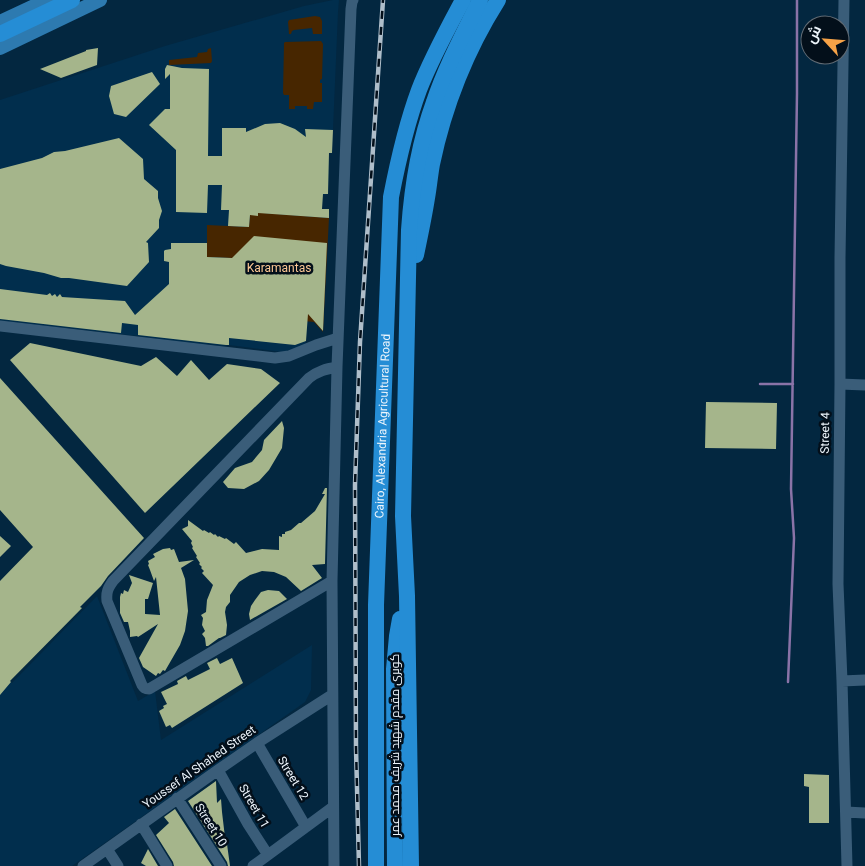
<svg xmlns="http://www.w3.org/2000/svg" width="865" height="866" font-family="Roboto,Cairo,sans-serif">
<rect width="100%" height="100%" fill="#032740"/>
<path fill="#012e4d" d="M333,0h6l-1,12 -6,141h-3l-1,41 -5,1 -1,14h7l-6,123 -8,-10 -7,-1 -3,25 -7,3 -16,3 -53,-7 -8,1 -14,-2 -1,2 -68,-10 -138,-15v-221l165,-54 139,-40z
M97,596l41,105 17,-10 6,49 151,-95 -1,45 -6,12 -233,164h-72v-194l12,11z"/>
<path fill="#472600" d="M315,16l5,1 2,4v13h-9l-1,-6 -18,2 -2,1 -1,3h-2l-1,-12 1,-2z
M321,41l2,3 -1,35 -2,1v3h2v19h-8l-1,7h-6v-3h-12v3h-6v-14h-5l-1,-2 1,-50 1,-1z
M211,48l1,13 -1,2 -42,2v-5l28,-3 1,-4 9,-1 1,-3z
M250,212l79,6 -6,114 -9,-10 -83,-8 1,-56 -25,-1v-32l42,2z"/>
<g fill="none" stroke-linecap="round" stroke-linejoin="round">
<path stroke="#8a73a7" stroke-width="2.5" d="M760,384h33
M788,682l6,-144 -3,-49 6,-396v-93"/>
</g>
<path fill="#a5b58b" d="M98,48l-1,17 -36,13 -21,-9 46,-18v-1z
M167,65l15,3 27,1 -1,87h14v-28h24v4l19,-8 15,-1 15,6 11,8 -1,-8 28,1 -1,23h-3l-1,41h-5l-1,15h7v9l-71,-5v3l-8,-1 -1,12 -21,-1 1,-16h-8l1,-25h-14l-1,28 -31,-1v-62l-27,-25 16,-16h5v-35l-5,5v-10z
M152,72l8,12 -34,33 -12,-3 -5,-18 2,-10z
M119,138l24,21 1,20 14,12v7l4,13 -3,9v8l-13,14 2,1 1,19 -22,24 -58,-8h-8l-17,-5 -38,-7 -6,-2v-95l42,-11 12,-6 11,-1z
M254,236l73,7 -4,88 -15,-17 -2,27 -11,4 -66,-7v7h-3l-88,-10v-10l-16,-2 -1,10 -121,-14v-30l47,6 3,-2 2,3 3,-2 2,3 3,-3 2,3 63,4 10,14 34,-31v-22l-5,-1v-10l1,-1 6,-1v-6h36v14l25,1z
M30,343l111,23 15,-9 21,19 14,-16 18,20 18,-16 34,5 19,14 -135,130 -135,-153z
M0,378l144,160 -36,38 -7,10 -21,21 2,1 -72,73 1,1 -11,13v-114l33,-34 -33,-37z
M706,402l71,1 -1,46 -71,-1z
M282,421l2,7 -2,20 -13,22 -10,11 -15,8 -16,-1 -5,-6 12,-14 17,-6 10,-12 2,-10z
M325,488h2l-2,76 -13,1 10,13 -21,13 -15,-14 -12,-5 -12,-1 -12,4 -11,7 -9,13v7l-4,5 -1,5 2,13 -1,10 -6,3h-1l-11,8h-2l-1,-8 -3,-4 3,-3 -3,-6 1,-7 -2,-3 5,-3 1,-12 6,-15 -11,-12 2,-2 -3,-3 1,-1 -3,-3 1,-1 -4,-6 1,-1 -5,-8 1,-1 -2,-4 1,-2 -10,-12 6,-3v-6l15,11 1,-1 5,3 1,-1 4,3 1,-1 3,3 1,-1 6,3 1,-1 8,6 2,-2 10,11 16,-4 17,1v-14l3,1v-3h3v-2l6,-2 8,-7h2l14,-12 10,-17h-3z
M0,536l11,10 -11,11z
M170,548l1,2 3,-1 5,13 15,-2 -13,8 4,11 3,32 -3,20 -5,14 -15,26 -2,-1 -3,4 -2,-1 -2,3 -13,-9 -4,-9 19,-34 -20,13 -1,-1 -7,1v-6l-2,-9h-4l-4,-9v-16l1,-4 2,1 1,-4 4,2 4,-9 -3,-8 24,8 -5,16h-3v15l15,1 -4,-38 -2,4 -4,-11 -2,-5 1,-1 -1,-3 7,-4 -2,-3 10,-5z
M268,590l11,1 8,8 -37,21 -1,-6 2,-8 4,-6 6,-8z
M217,658l3,6 12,-6 11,25 -71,45 -2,-3 -4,2 -7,-16 5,-3 -1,-2 4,-2 -6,-12 17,-8 -1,-3 9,-5 2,4 22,-11 -3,-6z
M804,774l25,1v48h-20v-36l-5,-1z
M216,781l1,22 4,-4 1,13 4,34 1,-2 3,22h-2l-1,-4 -39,-61z
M175,809l37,57h-38l-1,-4 -17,-27 13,-12 -5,-6z
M148,849l10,17h-12l-5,-3z"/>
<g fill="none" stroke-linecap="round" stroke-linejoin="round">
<path stroke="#3a5d79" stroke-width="11" d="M844,0l-4,258v126l-2,200 4,97 5,185
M0,326l275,32 14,-2 27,-11 22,-7
M840,384l25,1
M332,581l-183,108c-4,0 -5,-1 -7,-4l-35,-84c-1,-9 1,-13 6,-20l196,-203c9,-7 17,-9 28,-11
M842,681l23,-1
M257,743l49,84
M218,770l30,54 20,31
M177,798l44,68
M846,812l19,1
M141,824l26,42
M107,849l11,17
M83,866l135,-96 39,-27 75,-48
M253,866l80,-59
M334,866l-2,-285 5,-214 14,-358 1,-7 1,-2"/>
<path stroke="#2d7ab0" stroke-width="14" d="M0,22l47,-22
M0,48l100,-48"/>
<g stroke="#258dd5" stroke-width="16">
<path d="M0,34l72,-34"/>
<path d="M416,255c4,-19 8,-38 11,-57 2,-11 3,-23 5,-34 12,-57 35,-115 66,-164"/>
<path id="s1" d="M376,866v-261l15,-408c7,-36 15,-72 28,-107 12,-31 28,-60 44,-90"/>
<path d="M395,866l-1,-197 3,-33 3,-17"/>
<path d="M411,866l-4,-270 -4,-80 6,-286c3,-44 10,-87 25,-128 12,-36 30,-69 46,-102"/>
</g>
<defs>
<path id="rail" d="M359,866l-3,-118 -1,-263 5,-143 23,-342"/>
</defs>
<use href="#rail" stroke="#afbeca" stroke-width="4.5"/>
<use href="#rail" stroke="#030f1a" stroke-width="2.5" stroke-dasharray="8" stroke-linecap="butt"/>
</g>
<g text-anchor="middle" stroke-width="5" stroke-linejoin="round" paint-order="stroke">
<g font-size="12" fill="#fcc795" stroke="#030f1a">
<text x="279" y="272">Karamantas</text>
</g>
<g font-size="12" fill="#edf5fc" stroke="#030f1a">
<text dy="4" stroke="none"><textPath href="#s1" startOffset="440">Cairo, Alexandria Agricultural Road</textPath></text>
<text transform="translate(825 433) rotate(-89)" y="4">Street 4</text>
<text transform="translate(395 745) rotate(-90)" y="4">كوبرى مقدم شهيد شريف محمد عمر</text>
<text transform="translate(199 767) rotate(-35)" y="4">Youssef Al Shahed Street</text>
<text transform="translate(293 778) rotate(59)" y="4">Street 12</text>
<text transform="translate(254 806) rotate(60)" y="4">Street 11</text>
<text transform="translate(211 825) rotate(57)" y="4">Street 10</text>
</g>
</g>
<g transform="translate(825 40) rotate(296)"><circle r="24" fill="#030f1a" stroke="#616b74"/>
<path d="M0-4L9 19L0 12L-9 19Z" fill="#f6a247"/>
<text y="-8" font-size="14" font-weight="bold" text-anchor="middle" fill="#edf5fc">ش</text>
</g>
</svg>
